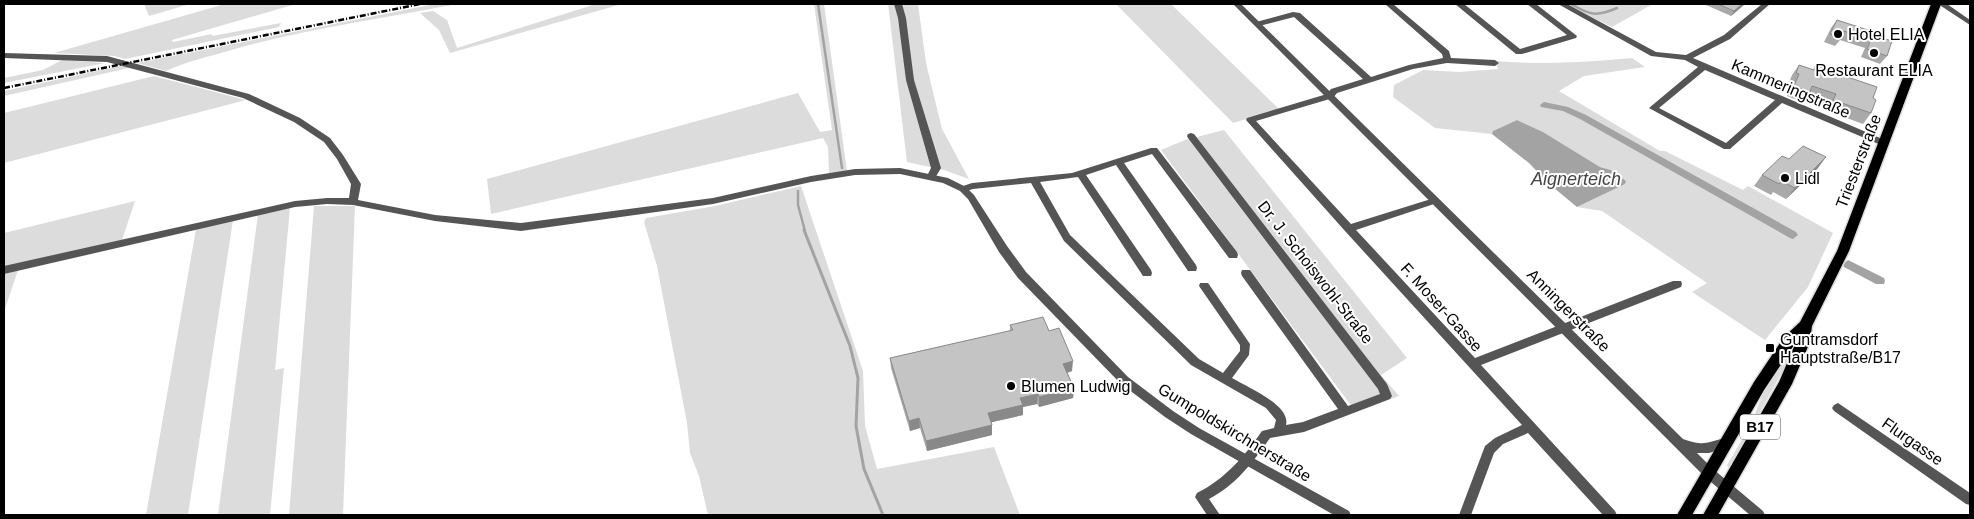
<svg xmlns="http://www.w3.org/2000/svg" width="1974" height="519" font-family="Helvetica,sans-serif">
<rect width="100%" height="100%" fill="#fff"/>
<path fill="#dcdcdc" d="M144,4h46l-41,12z
M225,4h71l-124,36 1,2 39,-8v2l69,-13 -2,4 -154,32 -11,-3 -60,-3z
M435,4h22c-77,15 -154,25 -229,47 -21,6 -43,11 -62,20l-29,-8z
M596,4h26l-172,49 -11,-23 -19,-17 13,-2 14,9 10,28z
M814,4h10l23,167 -18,3 -1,-27 -5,-9 -332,76 -4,-35 311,-86 22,39 12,-2z
M888,4h30l8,59 16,66 27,50 -25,-9 -37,-8z
M1116,4h55l108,105 -46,14z
M1565,4h88l-41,23z
M1632,58l13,9 -61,9 -25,15 101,60h5l78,39 5,-4 85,47 -25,54 -43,53 -73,-48 15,-9 -105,-72 -25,-4 48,-23 1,-3 -15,-11 -11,-3 -57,-35 -26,-12 -24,11 -1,3 -57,-6 -42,-31 1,-12 29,-15 36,2 39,-3 -3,-8c47,4 91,1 137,-3z
M62,60l43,3 -101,20v-5l39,-8z
M125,65l4,3 -125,28v-5z
M154,76l92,24 -242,63v-50z
M1224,130l183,228 -26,17 18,21 -43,16 -195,-262 24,-10z
M801,186l62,185 2,55 12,43 117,-22 26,68h-312l-9,-39 -9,-23 -3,-30 -30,-157 -13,-44 2,-4 69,-12z
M135,201l-13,39 -118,27v-34z
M314,206h41l-12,309h-54z
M290,208l-15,162 9,-2 -14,147h-52l40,-301z
M233,220l-45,295h-42l50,-286z
M18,270l-14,42v-39z
M1787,358l1,3 -58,106h-2l-1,-2 23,-39 17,-42 18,-25z"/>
<path fill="#a3a3a3" d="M1517,120l26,12 57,35 11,3 15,11 -1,3 -48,23 -29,-24 -19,-20 -37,-29 1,-3z"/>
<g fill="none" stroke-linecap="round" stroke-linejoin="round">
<path stroke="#a3a3a3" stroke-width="2.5" d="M818,4l24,164
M1571,4c19,11 25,13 46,4
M798,191v14l7,26"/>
<path stroke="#a3a3a3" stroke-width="3" d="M804,230l46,116 8,32 -2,48 8,43 19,46"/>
<path fill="#a3a3a3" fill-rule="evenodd" d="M1544,102l24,5 18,8 210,117 2,3 -5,4 -3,-1 -210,-119 -17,-8 -22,-4 -1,-2z
M1848,260l36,18 1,3 -1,3h-8l-32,-17 -1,-3z"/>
<defs>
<path id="primary" d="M1931,4h10l-92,247 -37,75 -2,16 -18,42 -74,131h-15l76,-133 17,-40 -32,48 -72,125h-15l77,-133 30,-45 16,-15 37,-71z"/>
</defs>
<use href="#primary" stroke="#dbdbdb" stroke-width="3"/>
<path fill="#555" fill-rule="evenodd" d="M894,4h8l4,14 8,62 27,88 -6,10 -3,1 -5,-3 4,-8 -25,-88 -8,-62z
M1385,4h8l56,47 2,7 44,2 4,3 -4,3 -48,-3 -34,6 -76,24 -4,5 -77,23 95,103 80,-25h6l2,2 -2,2 -81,27 119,128 198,-77h8l1,3 -1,3 -200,78 134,146 2,4h-14l-75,-82 -25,11 -9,9 -23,62h-12l26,-69 10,-8 27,-13 -177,-194 -99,-111 1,-2 80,-24 4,-5 32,-10 -69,-62 -35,9h-3v-4l37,-10 7,1 71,64 38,-12 34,-7 -1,-4z
M1455,4h9l56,45 47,-14 -40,-31h9l41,32 -1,2 -54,16h-6z
M1558,4h9l89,48 30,3 38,-20 38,-31h8l-40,35 -37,19 194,83 2,2 -5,3 -3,-1 -99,-42 -52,46h-6l-75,-41 49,-41 -13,-7 -34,-4zM1705,70l70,30 -49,43 -67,-35z
M1191,133l3,1 193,250 5,12 -2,3 -86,33 -34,6c-17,24 -34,47 -61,61l11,16h-13l-12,-18 2,-4c28,-14 47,-36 65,-62l12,-3 2,-8 -10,-12 -75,-43 -127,-124 -33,-58 -58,6 -10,3 -5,-3 2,-2 12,-4 100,-10 79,-25h6l80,104 1,3 -1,3h-8l-77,-104 -28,9 72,102 1,3 -1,3h-8l-72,-106 -30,10 65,95 1,3 -1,3h-8l-65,-99 -38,5 30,53 129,124 24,14 17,-22v-6l-41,-59 1,-3h8l42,61 -1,11 -17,23c15,9 59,27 54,47l17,-3 35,-13 -96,-133 -1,-3 1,-3h8l98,136 32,-12 -2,-5 -190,-251 -1,-2 1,-2z
M1838,403l132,90v12l-4,-1 -132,-93 -2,-3 2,-3z"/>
<path fill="#555" fill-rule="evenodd" d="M1233,4h8l442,435c7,2 13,5 21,4 8,0 17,-6 25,-4l2,4 -2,4 -20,6h-12l16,16 50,42 2,4h-15l-45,-38z
M1938,4h9l23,16v5z
M4,53l103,3 142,38 51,24 30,20 13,17 18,29 -3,16 77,15 86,8 192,-25 98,-22 44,-7 45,-1 48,10 18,9 8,8 33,51 19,26 102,105 45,34 26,17 150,83 2,4h-17l-143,-81 -26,-17 -45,-34 -102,-105 -19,-26 -31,-53 -8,-8 -17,-8 -43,-9 -45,1 -44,7 -98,22 -192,27 -86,-10 -82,-16 -26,-1 -32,3 -291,67v-8l291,-65 32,-3h22l2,-14 -14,-25 -13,-17 -30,-20 -51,-24 -136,-36 -103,-4z"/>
<use href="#primary" fill="#000" fill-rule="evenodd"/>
<path stroke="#000" stroke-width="2.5" stroke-dasharray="6 2 1 2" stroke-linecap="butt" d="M4,88l416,-84"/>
</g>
<path fill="#a9a9a9" d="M1707,4h38l-14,12 -25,-11z
M1837,20l36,15 14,21 -7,8 -19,-7 4,-9 -25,-8 -5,6 -11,-4 7,-14z
M1799,65l14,5 2,-4 58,32 -2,15 -8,11 -38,-14 3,-5 -22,-8 -4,5 -15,-6 5,-11 -3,-2 3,-8z
M1789,159l29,9 -32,31 -13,-7 -2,3 -17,-9 8,-11z
M1010,325l39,6 23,40 -5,2 7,15 -1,10 -34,9 -2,-3 -14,3v8l-31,7v13l-65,16 -7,-23 -10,3 -19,-63 -1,-10 120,-27z"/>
<path fill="#898989" d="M1742,4h3l-14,12 3,-5z
M1826,157l-8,11 -32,31 9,-11z
M1073,361l-1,10 -9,3v-10z
M1074,388l-1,10 -34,9v-10z
M1038,394l-1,10 -14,3v8l-35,8v-10l32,-15z
M919,418l1,10 -10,3 -1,-10z
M992,425v10l-65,16 -1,-10z"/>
<path fill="#c4c4c4" stroke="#898989" d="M1718,4h24l-8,7z
M1837,20l37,12 -1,3 19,6 -5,15 -20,-7 5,-12 -2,3 -26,-9 -3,7 -11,-4z
M1799,65l15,5 1,-4 62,21 -4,11 3,2 -5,13 -38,-13 3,-6 -24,-8 -2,6 -16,-6 5,-12 -3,-1z
M1803,146l23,11 -31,31 -14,-7 -2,3 -17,-9 20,-19 7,3z
M1043,317l6,14 10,-3 14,33 -10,3 11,24 -35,9 -1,-3 -18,4 3,7 -35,8 4,12 -66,16 -7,-23 -10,3 -19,-63 123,-28 -3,-5z"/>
<g fill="#000" stroke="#fff" stroke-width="2">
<circle cx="1838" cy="34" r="5"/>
<circle cx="1874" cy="53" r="5"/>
<circle cx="1785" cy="178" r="5"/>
<rect x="1765" y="343" width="10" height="10" rx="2.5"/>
<circle cx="1011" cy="386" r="5"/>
</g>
<g text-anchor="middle" stroke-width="4" stroke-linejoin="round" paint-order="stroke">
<rect fill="#fff" stroke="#4c4c4c" stroke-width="1" x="1740" y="414.5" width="40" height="25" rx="4"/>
<g font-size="15" font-weight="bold" fill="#000">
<text x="1760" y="432">B17</text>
</g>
<g font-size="16" fill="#000" stroke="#fff" text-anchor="start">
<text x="1848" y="40">Hotel ELIA</text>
<text x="1874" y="76" text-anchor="middle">Restaurant ELIA</text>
<text x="1795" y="184">Lidl</text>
<text x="1780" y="345">Guntramsdorf<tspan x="1780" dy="18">Hauptstraße/B17</tspan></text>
<text x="1021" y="392">Blumen Ludwig</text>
</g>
<g font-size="16" fill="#000" stroke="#fff">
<text transform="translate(1791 88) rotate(23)" y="6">Kammeringstraße</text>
<text transform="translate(1858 161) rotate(-69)" y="6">Triesterstraße</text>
<text transform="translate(1316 272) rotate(52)" y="6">Dr. J. Schoiswohl-Straße</text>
<text transform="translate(1442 307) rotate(48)" y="6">F. Moser-Gasse</text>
<text transform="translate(1569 310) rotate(45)" y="6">Anningerstraße</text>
<text transform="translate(1235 432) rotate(31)" y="6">Gumpoldskirchnerstraße</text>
<text transform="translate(1913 441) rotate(35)" y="6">Flurgasse</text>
</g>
<g font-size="18" font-style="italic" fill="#444" stroke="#fff">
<text x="1576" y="185">Aignerteich</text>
</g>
</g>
<rect width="1974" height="519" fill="none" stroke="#000000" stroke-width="10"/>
</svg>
